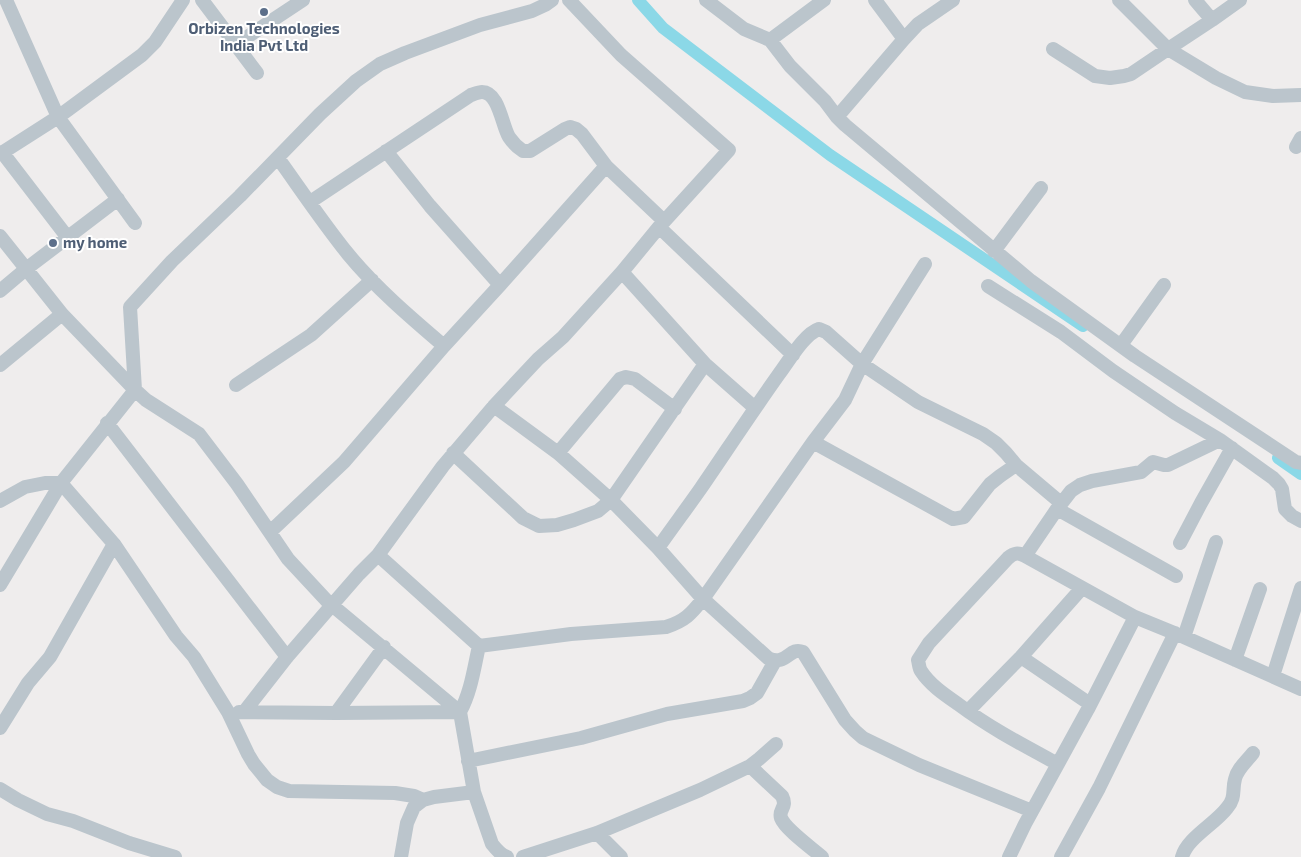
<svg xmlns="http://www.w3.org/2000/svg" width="1301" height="857" font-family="'Exo 2',sans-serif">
<rect width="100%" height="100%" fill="#efeded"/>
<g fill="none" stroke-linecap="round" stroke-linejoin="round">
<path stroke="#8bd8e7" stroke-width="12" d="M638,0l25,28 167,127 253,171
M1278,458l23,16"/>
<path stroke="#bbc5cc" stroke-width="14" d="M6,0l52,117 77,106
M202,0l55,73
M706,0l38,29 26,11 20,26 35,35 12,16 8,8 186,156 104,75 161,106 5,1
M875,0l29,39
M1119,0l49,49 44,-29 28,-20
M1195,0l17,20
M770,40l54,-40
M235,45l68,-45
M1053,49l42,27 15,2 14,-2 7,-2 37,-25 48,29 29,14 28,4 28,-1
M837,117l67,-78 14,-15 35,-24
M1296,147l5,-9
M386,151l44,55 70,79
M2,152l66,86
M0,154l58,-37 84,-62 13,-13 28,-42
M278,158c23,32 45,65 70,96 28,34 62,63 96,92
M310,202l161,-107c3,-1 8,-3 11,-3 17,0 20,34 27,45 4,6 8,10 14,14h7l35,-22 5,-2 6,2 6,5 24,32 58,55
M659,227l134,128
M0,236l62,78 73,76 11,10 53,34 38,50 51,75 39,42 133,111 14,80 18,52c4,5 9,11 15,13
M994,251l47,-63
M622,272l83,92 50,44
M988,286l73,46 52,39 62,42 45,27 53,38 6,6 3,5 3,20 7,7 9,5
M0,291l26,-22 92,-70
M1121,345l43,-60
M0,365l62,-51
M236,385l75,-50 61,-55
M494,406l64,47 53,47 47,48 45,51 65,59c19,9 21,-12 35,-6l42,68 10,11 8,7 56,27 113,46
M107,423l180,234
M813,442l140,77 11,-2 26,-33 10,-8 16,-11
M453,453l70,65 16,8 18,-1 17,-5 24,-9 13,-11 94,-136
M558,453l62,-74 6,-2 9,2 40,30
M0,501l25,-14 20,-4h16l53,61 62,92 18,21 34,55 20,42 6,10 13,16 10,7 12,4 106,2 19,3 9,4
M1057,509l119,67
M270,532l74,-70 100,-116 56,-61 106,-119
M1180,543l21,-40 31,-55
M658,548c14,-20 29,-40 43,-60 26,-38 51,-76 78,-114 10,-13 25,-40 40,-45l7,3 36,32 56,38 65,32 13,9 10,10 10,12 45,38
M378,555l101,91 92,-12 95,-7c19,-6 25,-13 37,-28l110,-157 32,-42 17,-36 63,-100
M1025,556l32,-47 14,-18 9,-6 12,-4 49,-9 12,-10 11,3h4l52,-25
M0,585l61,-102 74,-93 -5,-83 42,-46 68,-65 80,-82 36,-33 24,-17 25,-11 75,-28 52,-14 13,-6 7,-5
M1184,637l32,-95
M1021,657l69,47
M1235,660l25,-71
M1273,676l28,-88
M968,711l53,-54 61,-69
M239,712l97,1 124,-1c11,-20 14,-44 19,-66
M244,712l43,-55 45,-52 27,-31 19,-19 65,-89 51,-60 44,-47 25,-22 59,-65 37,-45 70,-77 -108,-95 -52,-55
M336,713l48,-66
M0,728l28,-45 22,-26 64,-113
M468,761l113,-23 86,-24 76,-13 7,-3 7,-5 18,-32
M1058,764c-35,-19 -68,-36 -100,-60 -13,-9 -28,-19 -37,-33 -2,-3 -2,-7 -3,-11l11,-17 79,-85c6,-5 10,-6 17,-2l110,61 49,20 117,52
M750,766l32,30c6,12 -4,13 -1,22 4,11 32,31 41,39
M0,789l18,11 29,14 26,7 56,22 46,14
M597,833l24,24
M401,857l6,-34 7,-16 9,-7 11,-3 40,-5
M523,857l74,-24 103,-43 50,-24 9,-7 17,-15
M1009,857l16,-33 63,-115 47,-92
M1061,857l38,-69 76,-155
M1182,857c5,-19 33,-33 45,-49 9,-10 5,-18 8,-29 2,-10 12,-18 18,-26"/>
</g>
<g fill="#5c6f8a" stroke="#fff" stroke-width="2">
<circle cx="264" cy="12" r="5"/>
<circle cx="53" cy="243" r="5"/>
</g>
<g text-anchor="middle" stroke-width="4" stroke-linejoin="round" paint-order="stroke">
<g font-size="15" font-weight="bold" fill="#4e5e75" stroke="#fff">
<text x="264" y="34">Orbizen Technologies<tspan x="264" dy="17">India Pvt Ltd</tspan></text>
<text x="63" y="248" text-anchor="start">my home</text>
</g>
</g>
</svg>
